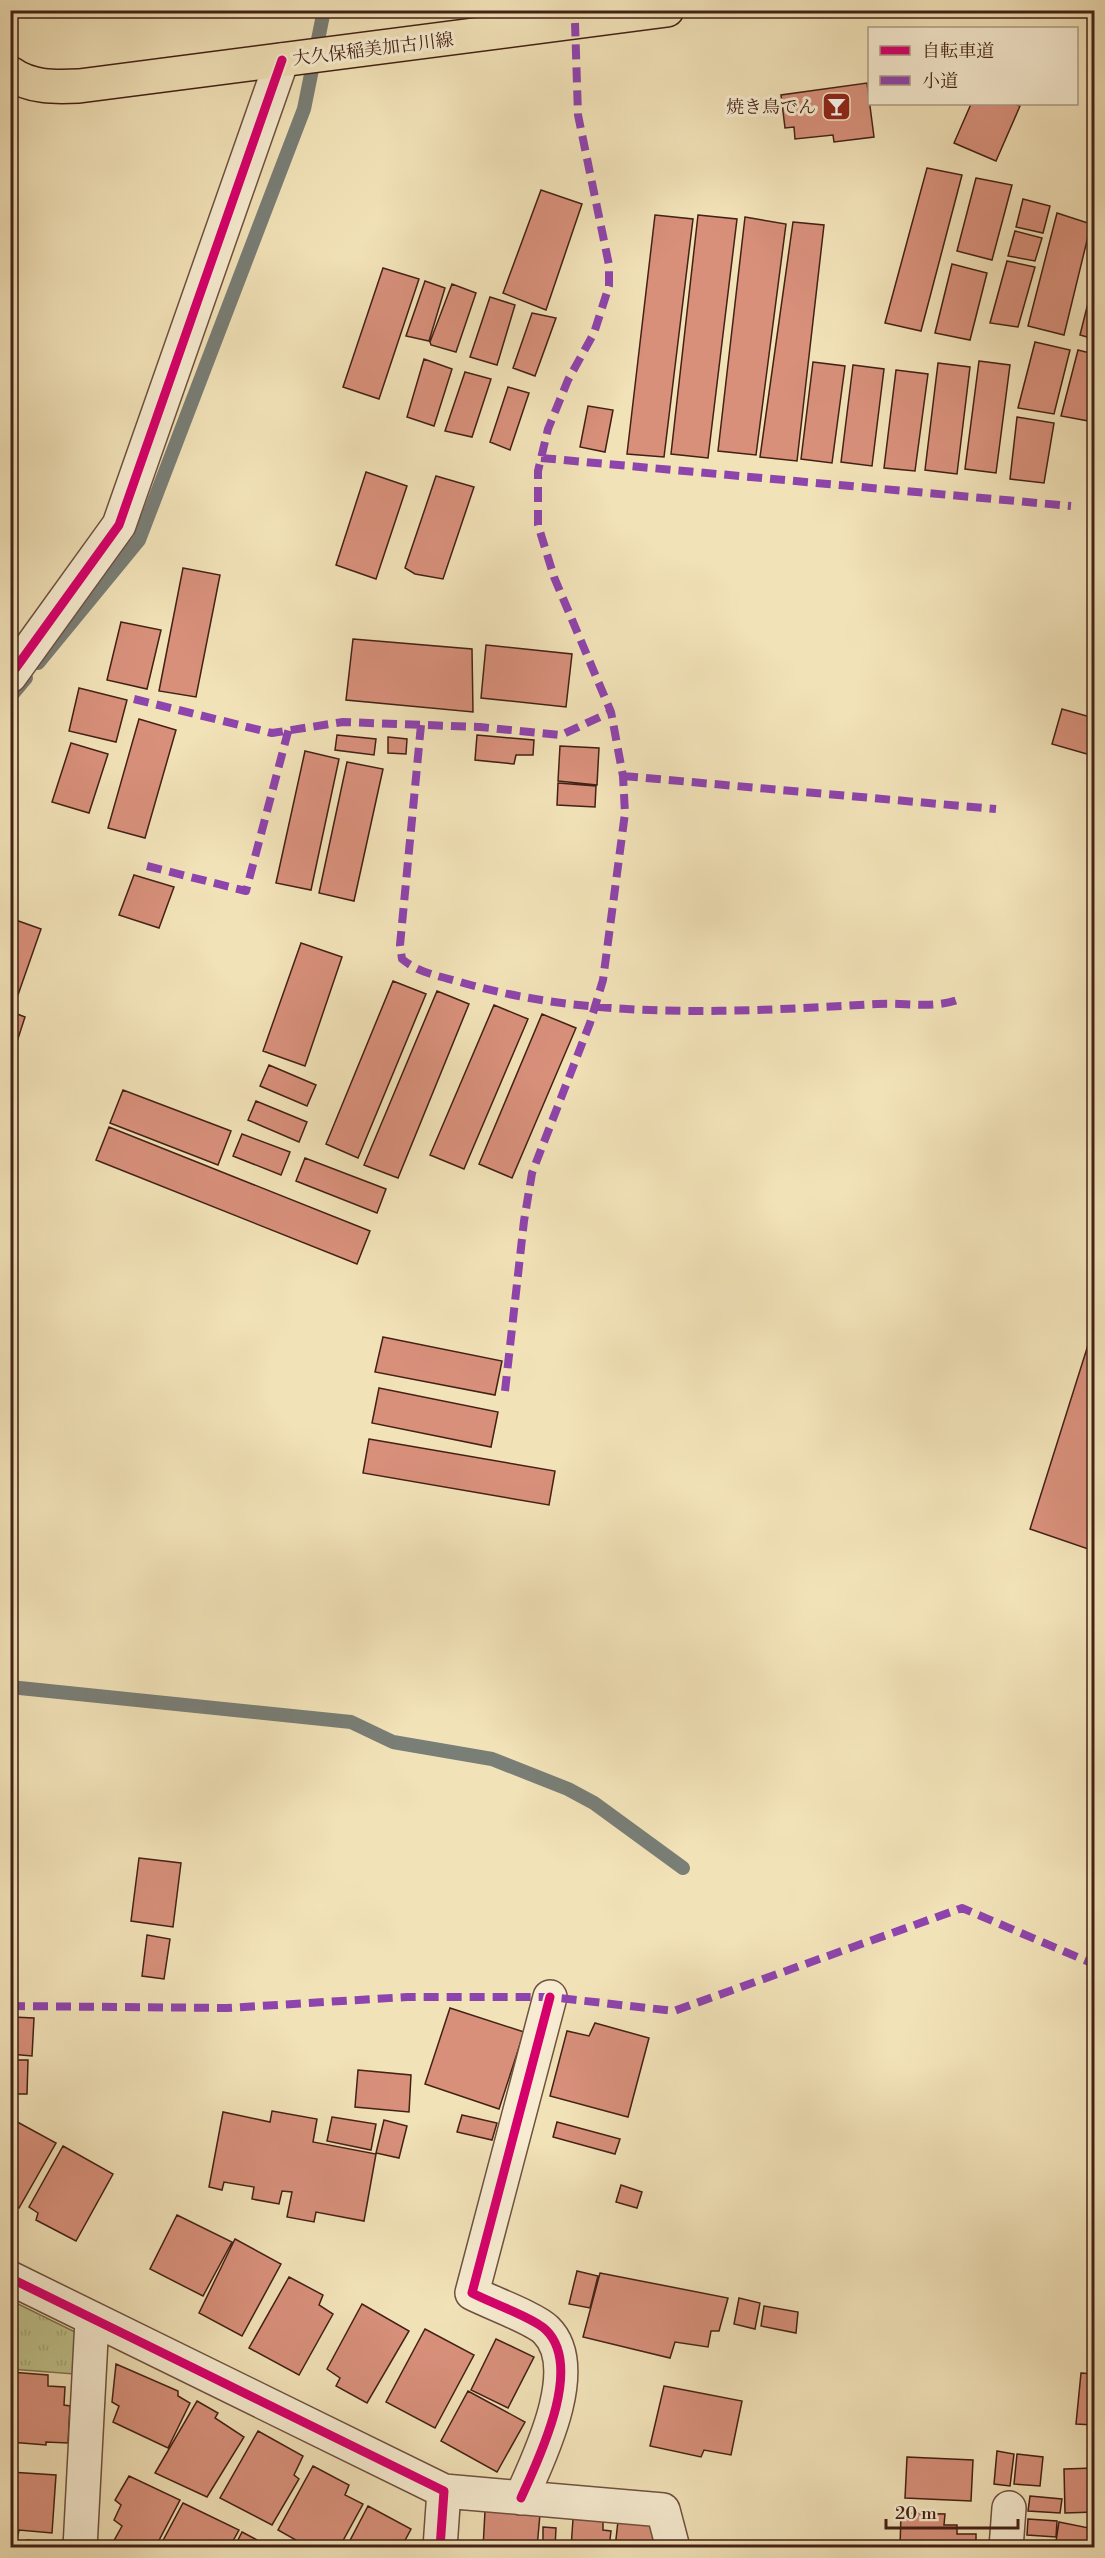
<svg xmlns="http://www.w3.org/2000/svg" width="1105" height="2558" font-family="'Libre Bodoni','Noto Serif JP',serif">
<defs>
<pattern id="grass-tufts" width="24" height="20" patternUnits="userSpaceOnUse" patternTransform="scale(1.5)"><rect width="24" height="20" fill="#bfc28b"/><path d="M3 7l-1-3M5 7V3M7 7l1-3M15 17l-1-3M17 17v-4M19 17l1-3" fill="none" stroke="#a5a677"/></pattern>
</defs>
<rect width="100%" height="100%" fill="#f2e2b8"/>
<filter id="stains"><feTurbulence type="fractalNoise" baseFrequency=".00333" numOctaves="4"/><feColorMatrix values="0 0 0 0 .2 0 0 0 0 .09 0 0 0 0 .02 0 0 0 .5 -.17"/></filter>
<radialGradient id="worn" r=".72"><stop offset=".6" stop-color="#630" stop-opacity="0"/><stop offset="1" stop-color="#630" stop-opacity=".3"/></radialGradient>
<path fill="url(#grass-tufts)" stroke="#817250" stroke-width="1.5" d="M10,2300l65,32 -1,42 -63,-5z"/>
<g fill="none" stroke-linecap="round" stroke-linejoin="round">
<path stroke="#797e76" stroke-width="14" d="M38,663l101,-123 165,-431 20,-99
M10,697l16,-19
M10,1687l341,35 42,20 99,17 76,30 26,14 89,65"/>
</g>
<path fill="#d8907b" stroke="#432115" stroke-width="1.5" d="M867,83l7,54 -40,5 -1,-7 -38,4 -1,-12 -9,1 -4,-33z
M971,104h43l6,2 -24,55 -42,-18z
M927,168l35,7 -41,156 -36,-8z
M976,178l36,7 -20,75 -35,-9z
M541,190l41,14 -36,106 -43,-17z
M1023,199l27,7 -7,27 -27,-6z
M1057,213l34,11 -27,111 -36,-9z
M655,215l38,4 -29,238 -37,-3z
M698,215l39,4 -29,239 -37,-4z
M745,217l41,7 -30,231 -38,-4z
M793,222l31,3 -27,236 -37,-4z
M1015,231l27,7 -7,23 -27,-5z
M1007,261l28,6 -17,60 -28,-4z
M952,264l35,9 -17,67 -35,-7z
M383,268l36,11 -40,120 -36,-12z
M1094,279v60l-14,-4z
M425,281l20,7 -16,53 -23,-5z
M452,284l24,9 -20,59 -25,-7 -1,-3z
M490,297l25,8 -18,60 -27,-8z
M532,313l24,5 -21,58 -22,-8z
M1035,342l35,8 -16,64 -36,-6z
M1078,350l16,4v68l-33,-6z
M424,359l28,10 -18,57 -27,-9z
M979,361l31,4 -14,108 -31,-4z
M813,362l32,4 -13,97 -31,-4z
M938,363l32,4 -13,107 -32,-4z
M853,365l31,4 -12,97 -31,-4z
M896,370l32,4 -13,97 -31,-3z
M465,372l26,7 -19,58 -27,-6z
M508,387l21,6 -19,57 -20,-8z
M588,406l25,4 -8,42 -25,-5z
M1017,417l37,6 -10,60 -34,-4z
M366,472l41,14 -31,93 -40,-14z
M436,476l38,11 -31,92 -28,-5 -10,-6z
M183,568l37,7 -24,122 -37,-6z
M121,622l40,8 -14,59 -40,-9z
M353,639l119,10 1,63 -127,-12z
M486,645l86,9 -6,53 -85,-9z
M79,688l48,12 -11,42 -47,-11z
M1062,709l32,9v38l-42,-12z
M139,719l37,11 -31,108 -37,-10z
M337,735l39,4 -2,16 -39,-5z
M477,735l57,5 -1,15h-17l-2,9 -39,-4z
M388,737l19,2 -1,15 -18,-1z
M71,743l37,11 -19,59 -37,-11z
M560,746l39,2 -2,37 -39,-4z
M305,751l34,8 -28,131 -35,-7z
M347,762l36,7 -29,132 -35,-8z
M558,783l38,3 -1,21 -38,-2z
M134,875l40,12 -15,41 -40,-13z
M10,918l31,11 -29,83 13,5 -10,31 -5,-1z
M301,943l41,14 -37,109 -42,-15z
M393,981l33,13 -68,164 -32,-14z
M437,991l32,13 -71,174 -34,-13z
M494,1005l34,14 -64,150 -34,-14z
M542,1014l34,14 -64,150 -33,-14z
M269,1065l47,20 -9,21 -47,-20z
M123,1090l108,41 -13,34 -108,-42z
M256,1101l51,21 -8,20 -51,-22z
M109,1127l261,104 -13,33 -261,-104z
M242,1134l48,18 -9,23 -48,-19z
M305,1158l81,31 -9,24 -81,-32z
M1094,1326v225l-64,-22z
M383,1337l119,24 -7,34 -120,-23z
M379,1388l119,24 -7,35 -119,-24z
M369,1439l186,32 -6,34 -186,-32z
M139,1858l42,5 -8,64 -42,-6z
M147,1935l23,4 -6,40 -22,-3z
M450,2008l74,24 -25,77 -74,-25z
M12,2017l22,1 -2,38 -22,-2z
M595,2023l54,15 -21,79 -78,-21 17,-65 22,5z
M10,2060h18l-1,34h-17z
M358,2070l53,5 -2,37 -54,-5z
M272,2111l45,8 -4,23 63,12 -12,67 -48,-9 -2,10 -27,-5 5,-25 -10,-1 -3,13 -27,-5 2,-12 -30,-5 -2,8 -13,-3 14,-75 47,10z
M462,2115l35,8 -5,17 -35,-8z
M332,2117l44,7 -5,26 -44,-9z
M10,2118l46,25 -37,65 -9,-5z
M384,2120l23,6 -8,32 -23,-5z
M557,2122l63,17 -5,15 -62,-17z
M63,2146l50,28 -37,67 -40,-21 2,-7 -9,-6z
M621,2185l21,7 -5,16 -21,-6z
M177,2215l55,27 -29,54 -53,-27z
M235,2239l46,25 -39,72 -43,-23z
M577,2271l21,5 -8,32 -21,-4z
M600,2273l128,25 -9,33h-8l-3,16 -33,-5 -5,16 -87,-21z
M289,2277l34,18 -4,10 14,9 -34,61 -50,-27z
M739,2298l21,5 -5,26 -21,-5z
M362,2304l47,27 -42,72 -31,-17 4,-8 -13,-9z
M764,2306l34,6 -2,21 -35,-7z
M425,2329l49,26 -39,73 -49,-26z
M496,2339l38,18 -26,51 -37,-18z
M116,2364l62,27v5l12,7 -22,45 -55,-26 6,-16 -7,-4z
M10,2372l38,3v11l17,1 -1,18 6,1 -2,37 -22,-1v3l-36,-3z
M1081,2373l13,1v51l-18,-1z
M664,2386l78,15 -11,54 -27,-5 -3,7 -51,-11z
M468,2391l57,31 -28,50 -56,-31z
M197,2401l21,12 -3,5 29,19 -37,60 -52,-24z
M258,2431l45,25 -9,19 5,4 -27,46 -52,-27z
M997,2451l17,3 -4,32 -16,-2z
M1017,2454l26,3 -3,29 -26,-2z
M907,2457l66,3 -2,41 -66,-3z
M313,2466l36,19 -4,10 18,9 -24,44h-29l-32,-18z
M1094,2468v44l-29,1 -1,-44z
M10,2472l46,3 -4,58 -33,-3 -2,9 -7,-1z
M129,2476l51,24 -25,48 -44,-2 11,-20 -8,-6 7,-15 -6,-5z
M1030,2496l32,3 -2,14 -32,-2z
M183,2503l56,27 -10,18h-70z
M368,2506l43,23 -10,19h-55z
M485,2511l55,3 -3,34h-54z
M901,2513l44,1 -1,11h13v9h19v14h-76z
M573,2519l30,2v9l8,1 -2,17h-38z
M1028,2519l29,2 -1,16 -29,-2z
M618,2521l36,5 -2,22h-37z
M1059,2522l35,7v19h-39z
M543,2527l13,1 -1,20h-12z
M242,2532l30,16h-38z
M27,2540l29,3v5h-29z"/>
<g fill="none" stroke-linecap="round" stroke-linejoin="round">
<defs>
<path id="minor" d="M10,676l109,-151 163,-465
M10,2278l434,213 -4,57
M444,2491l219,19 10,38
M521,2498c18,-40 63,-131 25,-168 -12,-12 -57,-28 -74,-37l78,-296
M80,2548l12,-228
M1006,2548l3,-40"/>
<path id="major" d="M10,73c21,15 45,14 69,13l588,-76"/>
</defs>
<use href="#minor" stroke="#6f513e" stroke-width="36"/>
<use href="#major" stroke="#432115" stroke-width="36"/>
<use href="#minor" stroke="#f7ecd1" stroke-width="33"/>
<use href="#major" stroke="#f2e2b8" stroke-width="33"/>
<path stroke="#8e44ad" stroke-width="8" stroke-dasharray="15 8" stroke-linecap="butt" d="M541,458l530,48
M134,699l138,34 71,-11 137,5 81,8 50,-23
M421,725l-21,220 2,14c17,14 37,17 58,23 134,39 279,30 417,22 28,-2 59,6 85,-6
M623,776l373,33
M147,866l99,25 43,-163
M505,1391l19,-170 8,-48 58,-150 13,-43 22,-167 -2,-37 -12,-64 -57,-135 -16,-52v-54l10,-42 20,-49 26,-47 15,-47v-21l-31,-150 -3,-92
M10,2006l217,2 180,-11h143l124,14 288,-103 132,56"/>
<defs>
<path id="cycleway" d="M10,676l109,-151 163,-465
M10,2278l434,213 -4,57
M521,2498c18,-40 63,-131 25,-168 -12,-12 -57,-28 -74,-37l78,-296"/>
</defs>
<use href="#cycleway" stroke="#f7ecd1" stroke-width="13"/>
<use href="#cycleway" stroke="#d6006c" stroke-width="9"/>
</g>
<defs>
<symbol id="bar-square" viewBox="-11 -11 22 22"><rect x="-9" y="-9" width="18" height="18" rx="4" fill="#8f2418" stroke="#f7ecd1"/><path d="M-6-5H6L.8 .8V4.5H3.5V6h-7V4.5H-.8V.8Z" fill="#fff"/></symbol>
</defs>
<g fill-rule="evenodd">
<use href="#bar-square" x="820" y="90" width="33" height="33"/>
</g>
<g text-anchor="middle" stroke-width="6" stroke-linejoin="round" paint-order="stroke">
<g font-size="18" fill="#432115" stroke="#f7ecd1">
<text transform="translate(373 49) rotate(-7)" y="6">大久保稲美加古川線</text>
</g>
<g font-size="18" fill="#432115" stroke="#f7ecd1" text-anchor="end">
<text x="816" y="113">焼き鳥でん</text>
</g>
</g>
<rect width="1105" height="2558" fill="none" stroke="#f2e2b8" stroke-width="36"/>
<rect x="12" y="12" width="1081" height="2534" fill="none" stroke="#432115" stroke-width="3"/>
<rect x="18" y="18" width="1069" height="2522" fill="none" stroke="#432115" stroke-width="1.5"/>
<rect x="868" y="27" width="210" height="78" fill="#f7ecd1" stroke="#af9b86" stroke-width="1.5"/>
<rect x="880" y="46" width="30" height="9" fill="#d6006c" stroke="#af9b86" stroke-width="1.5"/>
<text x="922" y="57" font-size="18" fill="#432115">自転車道</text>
<rect x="880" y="76" width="30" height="9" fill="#8e44ad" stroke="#af9b86" stroke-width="1.5"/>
<text x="922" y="87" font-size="18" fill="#432115">小道</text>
<path d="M886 2519v9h132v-9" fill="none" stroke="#432115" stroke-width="3"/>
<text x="895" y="2519" font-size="18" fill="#432115" stroke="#f7ecd1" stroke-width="4.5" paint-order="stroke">20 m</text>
<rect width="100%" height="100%" filter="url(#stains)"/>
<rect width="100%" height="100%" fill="url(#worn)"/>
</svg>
